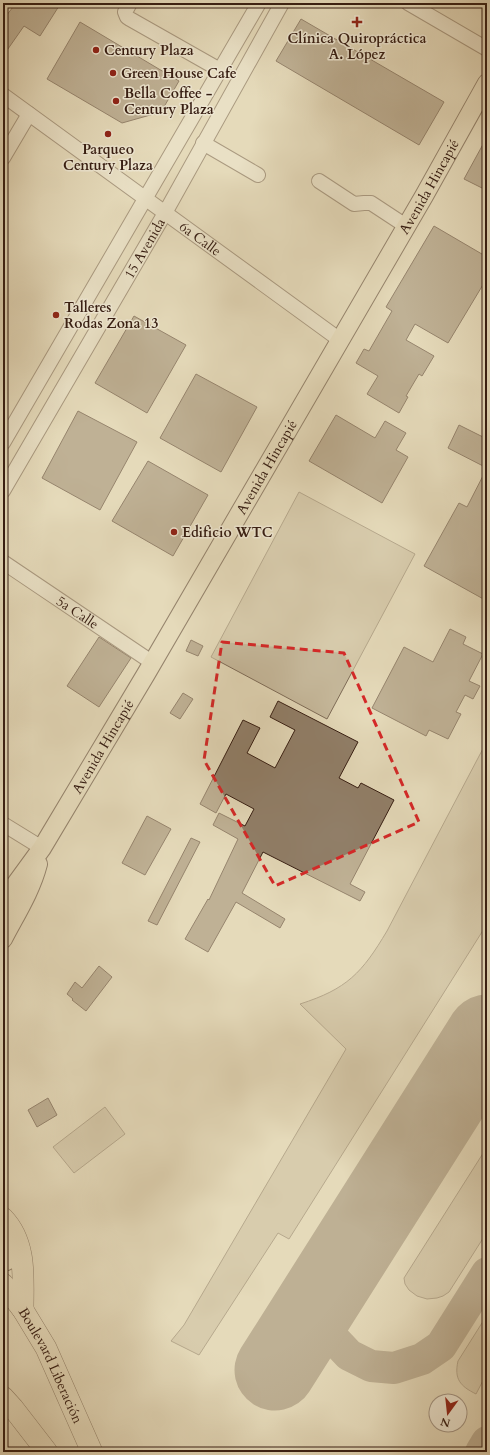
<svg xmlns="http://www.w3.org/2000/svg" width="490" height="1455" font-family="Cardo,serif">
<rect width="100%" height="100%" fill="#e5daba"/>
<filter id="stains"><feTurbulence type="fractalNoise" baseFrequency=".005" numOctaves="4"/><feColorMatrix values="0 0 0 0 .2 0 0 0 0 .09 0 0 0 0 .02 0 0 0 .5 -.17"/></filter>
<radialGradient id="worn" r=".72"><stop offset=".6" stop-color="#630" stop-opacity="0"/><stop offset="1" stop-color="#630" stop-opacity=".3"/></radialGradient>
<path fill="#c7ba9d" stroke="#7e6c58" d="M299,492l116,62 -88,165 -116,-62z
M487,741v183l-198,315 -11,-6 -79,122 -28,-14 13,-16 162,-276 -46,-45c47,-15 62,-31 87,-73z
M105,1107l20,27 -51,39 -21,-26z
M487,1147v85l-38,60 -6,4 -6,2 -10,1 -10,-3 -8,-6 -4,-6 -1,-6z
M487,1315v58l-11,21c-16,-8 -22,-15 -18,-33z"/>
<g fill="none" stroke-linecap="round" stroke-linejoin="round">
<path stroke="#8e7c66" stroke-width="32" d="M323,1294l2,26 7,17 17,18 22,11 23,2 28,-9 19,-13 46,-73
M481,1452l6,-10"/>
<path stroke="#8e7c66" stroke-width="81" d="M275,1370l212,-335"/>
</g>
<path fill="#917f69" stroke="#361d12" d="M16,3h38l5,3 -19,30 -16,-10 -21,30v-36z
M301,19l143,83 -25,43 -143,-84z
M80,22l99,59 -18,31 -39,11 -75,-44z
M487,137v43l-5,8 -18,-9z
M434,226l53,31v21l-39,65 -33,-19 -9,16 28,16 -12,20 -3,-2 -13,22 2,1 -9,16 -32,-19 11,-18 -22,-13 8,-14 5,2 23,-40 -6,-4z
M134,316l52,29 -39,68 -52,-30z
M196,374l61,33 -36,65 -61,-34z
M78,411l59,31 -37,68 -58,-32z
M336,415l39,23 10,-17 21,12 -10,17 12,7 -26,46 -73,-42z
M459,425l28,14v29l-39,-20z
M148,461l60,34 -35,61 -61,-35z
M487,468v133l-63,-35 35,-63 8,4z
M450,629l16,8 -3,7 20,10 -14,27 11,5 -7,13 -8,-4 -9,17 5,2 -13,25 -19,-9 -3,6 -54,-28 32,-61 29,15z
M99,637l32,21 -32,49 -32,-21z
M191,640l12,6 -5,10 -12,-5z
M183,693l10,6 -13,20 -10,-6z
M278,701l80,41 -19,36 19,10 3,-5 33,17 -44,84 15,8 -5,9 -97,-49 -21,41 43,26 -5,9 -44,-26 -28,50 -23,-13 23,-40 1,1 29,-61 -25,-14 6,-12 26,13 9,-17 -28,-15 -10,19 -16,-9 43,-84 17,8 -13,25 28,15 20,-38 -25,-13z
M147,816l24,13 -26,46 -23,-12z
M191,838l9,4 -43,83 -9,-4z
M99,966l13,11 -26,34 -14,-11 1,-1 -6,-5 8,-12 7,6z
M48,1098l9,17 -20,12 -9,-17z"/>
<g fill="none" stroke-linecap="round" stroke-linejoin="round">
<defs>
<g id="minor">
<path d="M130,3l-5,9 2,5 3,2 90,51"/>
<path d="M408,3l79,46"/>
<path id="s1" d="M3,95l337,245"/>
<path d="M203,143l55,32"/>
<path d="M3,158l26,-44"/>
<path d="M319,181l35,23 10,-1h7l35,23"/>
<path d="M3,443l256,-440"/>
<path id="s2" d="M3,491l162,-278 117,-210"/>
<path id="s3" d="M3,562l150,101"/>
<path d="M3,824l39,24"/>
</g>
<g id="major">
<path id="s4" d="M3,908l12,-23 27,-37 104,-174 278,-478 63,-113"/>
<path d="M3,939c13,-25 28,-48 35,-75"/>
<path d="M3,1244l4,17"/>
</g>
<g id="highway">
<path d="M3,1218c24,25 20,60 20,92"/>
<path id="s5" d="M3,1284l20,26 23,38 46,104"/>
<path d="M3,1397l10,11 34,44"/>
</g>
</defs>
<use href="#minor" stroke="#624c3c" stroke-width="16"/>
<use href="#major" stroke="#361d12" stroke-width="20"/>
<use href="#highway" stroke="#361d12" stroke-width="22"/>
<use href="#minor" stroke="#eee7d2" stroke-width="14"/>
<use href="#major" stroke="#e5daba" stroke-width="18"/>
<use href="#highway" stroke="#e5daba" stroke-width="21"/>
</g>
<path d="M0 0H490V1455H0ZM222,642l122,11 75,169 -144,64 -71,-126z" fill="#e5daba" fill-opacity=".55" fill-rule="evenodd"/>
<path fill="none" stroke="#d62828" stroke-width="3" stroke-dasharray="8 5" stroke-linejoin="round" d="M222,642l122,11 75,169 -144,64 -71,-126z"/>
<g fill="#8f2418" stroke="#eee7d2" stroke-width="1.5">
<path d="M355 16h4v4h4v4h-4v4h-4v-4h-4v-4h4z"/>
<circle cx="96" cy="50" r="4"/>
<circle cx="113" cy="73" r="4"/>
<circle cx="116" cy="101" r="4"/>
<circle cx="108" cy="134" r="4"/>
<circle cx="56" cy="315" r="4"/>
<circle cx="174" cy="532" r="4"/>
</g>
<g text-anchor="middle" stroke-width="3" stroke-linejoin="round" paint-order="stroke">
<g font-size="14" font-weight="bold" fill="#361d12" stroke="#eee7d2" text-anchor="start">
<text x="357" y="43" text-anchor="middle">Clínica Quiropráctica<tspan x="357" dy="16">A. López</tspan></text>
<text x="104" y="55">Century Plaza</text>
<text x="121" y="78">Green House Cafe</text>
<text x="124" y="98">Bella Coffee -<tspan x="124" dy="16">Century Plaza</tspan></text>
<text x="108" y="154" text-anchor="middle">Parqueo<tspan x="108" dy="16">Century Plaza</tspan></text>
<text x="64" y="312">Talleres<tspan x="64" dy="16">Rodas Zona 13</tspan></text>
<text x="182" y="537">Edificio WTC</text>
</g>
<g font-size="14" fill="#361d12" stroke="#eee7d2">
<text dy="5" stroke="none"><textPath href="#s4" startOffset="838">Avenida Hincapié</textPath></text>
<text dy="5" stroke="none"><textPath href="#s1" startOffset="244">6a Calle</textPath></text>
<text dy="5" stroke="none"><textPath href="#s2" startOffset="281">15 Avenida</textPath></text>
<text dy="5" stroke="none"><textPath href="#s4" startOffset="514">Avenida Hincapié</textPath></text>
<text dy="5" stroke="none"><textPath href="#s3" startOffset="90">5a Calle</textPath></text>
<text dy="5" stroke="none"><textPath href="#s4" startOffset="190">Avenida Hincapié</textPath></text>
<text dy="5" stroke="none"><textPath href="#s5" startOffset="95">Boulevard Liberación</textPath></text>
</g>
</g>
<rect width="490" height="1455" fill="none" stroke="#e5daba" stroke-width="16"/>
<rect x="4" y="4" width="482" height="1447" fill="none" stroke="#361d12" stroke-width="2"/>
<rect x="8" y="8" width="474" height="1439" fill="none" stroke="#361d12"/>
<g transform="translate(448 1413) rotate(195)"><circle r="19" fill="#eee7d2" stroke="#a49685"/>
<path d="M0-3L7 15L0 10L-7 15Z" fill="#8f2418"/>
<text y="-6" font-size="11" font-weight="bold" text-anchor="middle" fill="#361d12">N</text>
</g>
<rect width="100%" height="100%" filter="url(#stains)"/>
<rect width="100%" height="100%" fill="url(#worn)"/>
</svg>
